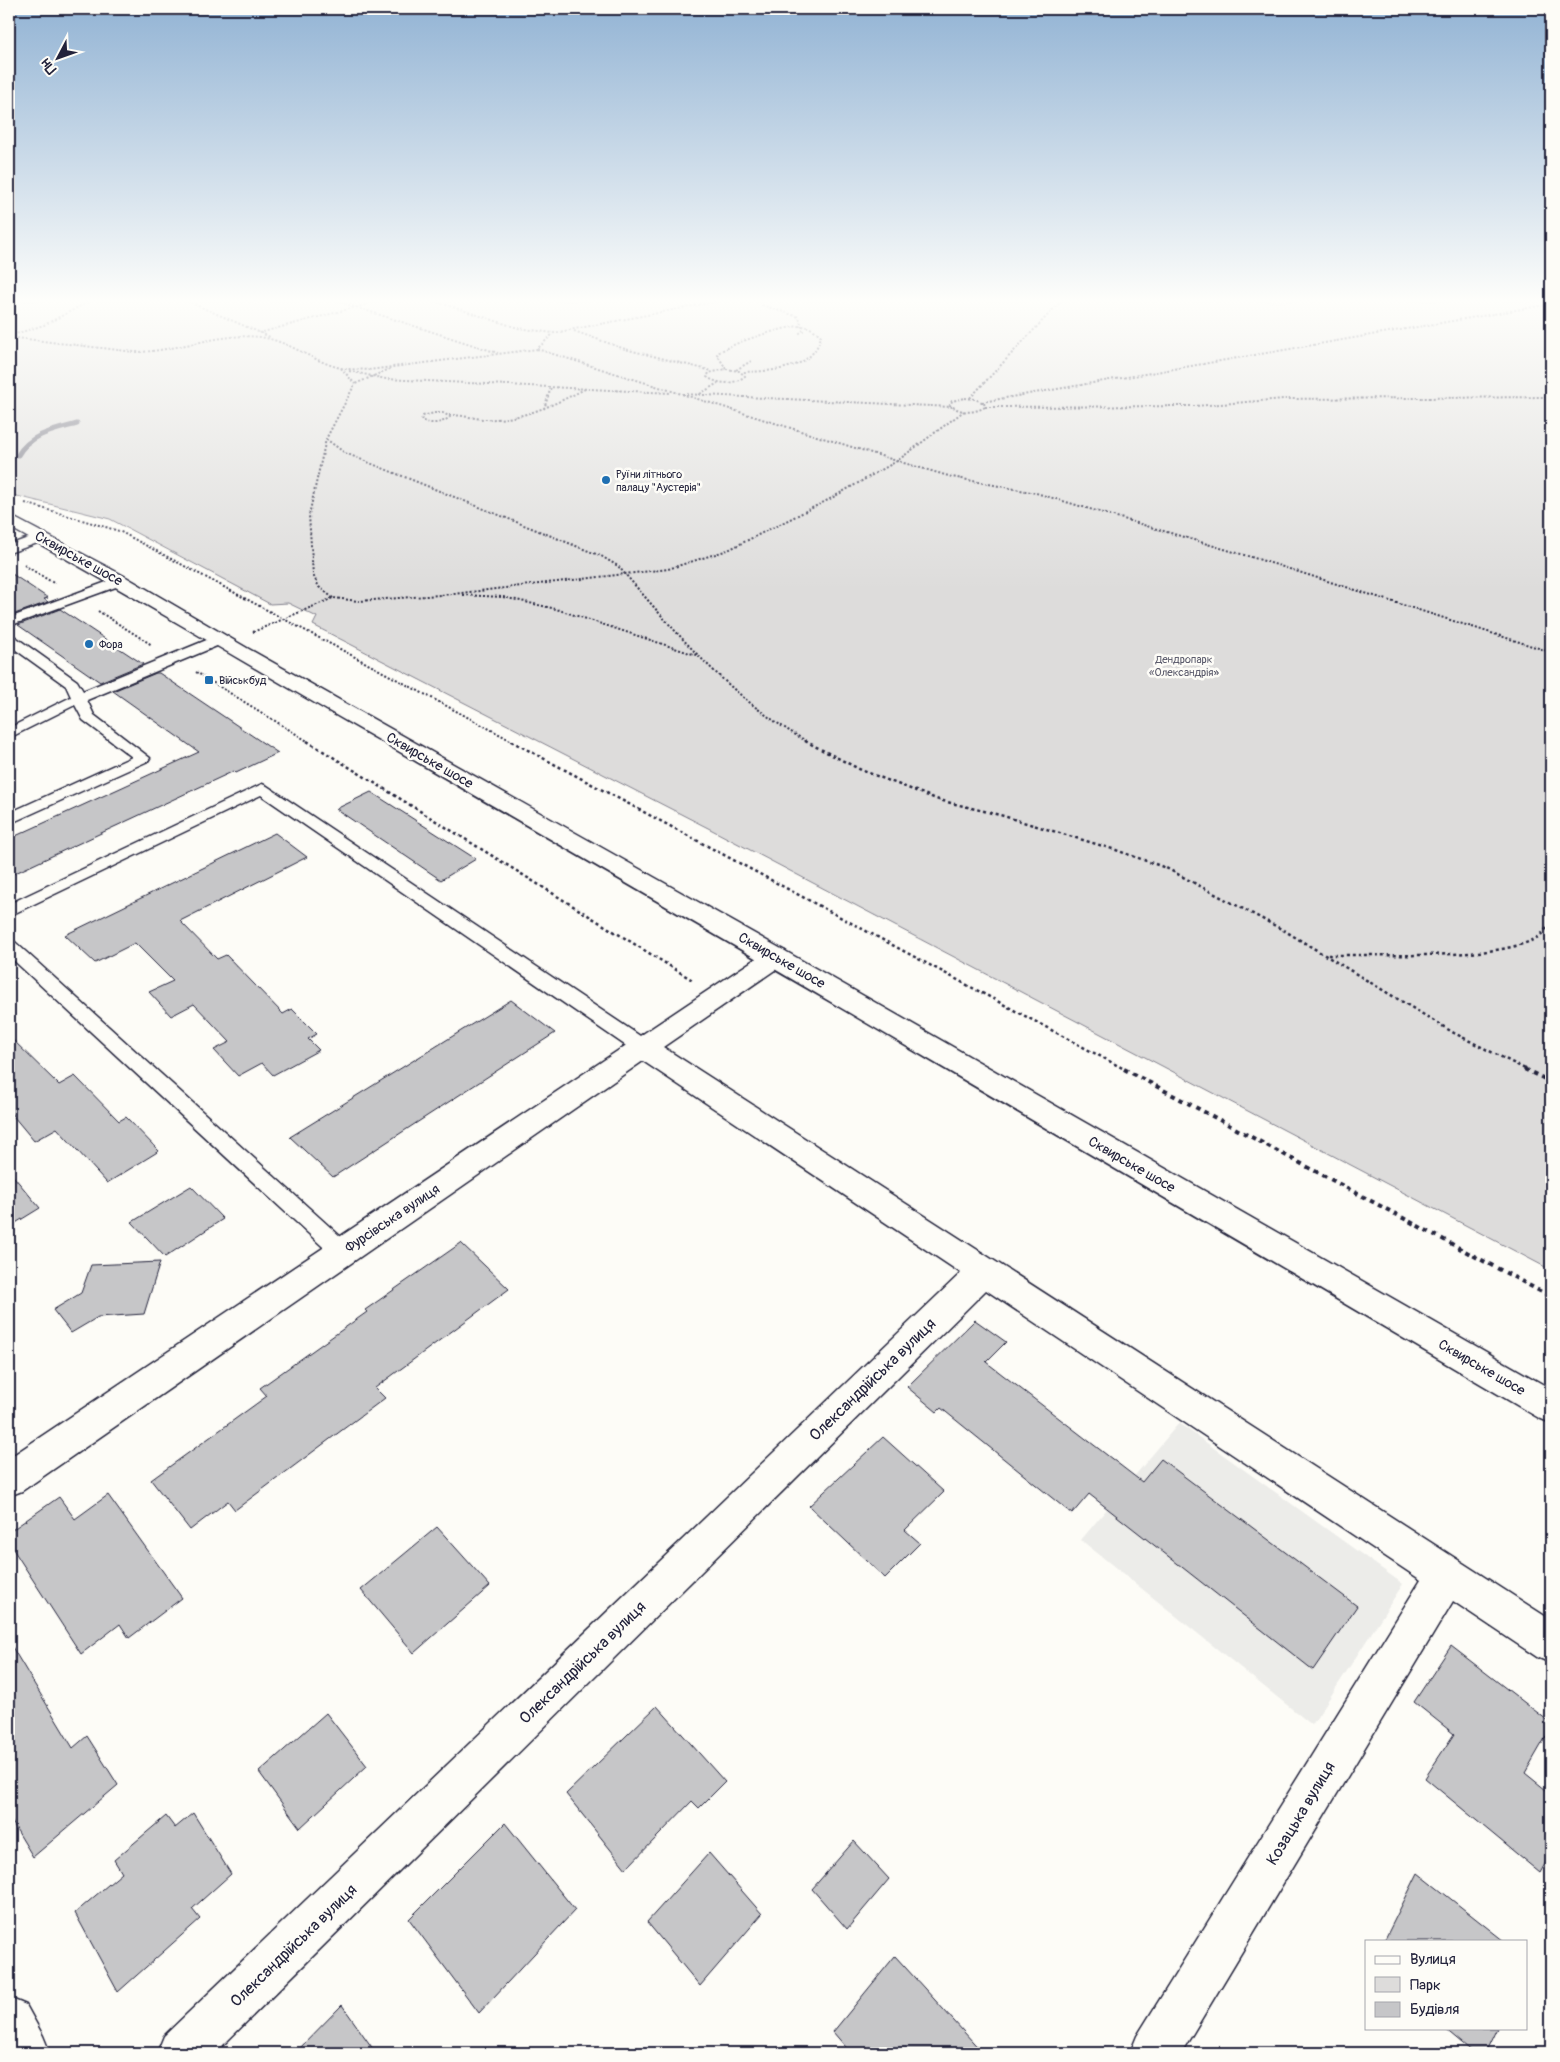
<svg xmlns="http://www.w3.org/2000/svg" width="1560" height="2062" font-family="Pangolin,sans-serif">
<rect width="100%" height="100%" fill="#fdfcf7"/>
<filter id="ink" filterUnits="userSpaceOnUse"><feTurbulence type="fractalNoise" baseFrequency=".02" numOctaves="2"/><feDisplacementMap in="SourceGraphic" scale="10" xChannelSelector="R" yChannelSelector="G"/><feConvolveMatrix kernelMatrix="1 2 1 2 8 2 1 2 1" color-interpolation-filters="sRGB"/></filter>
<g filter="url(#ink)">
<path fill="#ecece9" d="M1179,1423l224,161 -91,141 -231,-185z"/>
<path fill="#dddcdb" stroke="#807f8b" d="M9,301h1542v969l-839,-440 -399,-205 4,-8 -29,-14 -18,1 -160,-85 -101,-25z"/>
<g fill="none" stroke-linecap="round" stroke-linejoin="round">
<path stroke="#787885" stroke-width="5" d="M18,455c12,-21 37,-25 59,-31"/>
</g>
<path fill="#c6c6c8" stroke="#22223b" d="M9,572l39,26 -4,1 4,3 -39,14z
M60,609l83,55 -43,18 -82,-57z
M156,673h3l119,80 -42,20 -2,-2 -225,105v-37l190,-87 -86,-61z
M371,792l105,67 -35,21 -105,-71z
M275,833l32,24 -127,64 37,38 9,-4 57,59 9,-5 25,25 -9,5 11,11 -46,25 -11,-12 -24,13 -24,-26 16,-8 -36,-38 -23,12 -22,-24 24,-11 -38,-38 -40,20 -30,-28z
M511,1000l44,33 -222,144 -43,-40z
M9,1036l50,49 16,-9 44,45 7,-4 33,34 -52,32 -50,-55 -23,13 -25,-30z
M9,1171l31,37 -31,19z
M191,1186l32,33 -58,38 -33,-35z
M461,1243l48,46 -134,99 10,10 -150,112 -7,-9 -38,29 -39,-50 116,-84 -7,-8 107,-76 -2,-2z
M160,1262l-16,52 -46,3 -27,16 -18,-23 28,-17 10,-28z
M975,1320l31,22 -20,20 156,120 19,-23 196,147 -44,64 -224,-176 -17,20 -131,-106 -4,4 -30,-25z
M883,1437l61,55 -39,38 15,13 -35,35 -76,-72z
M108,1495l74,103 -53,40 -9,-14 -39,30 -72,-111v-11l50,-35 16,22z
M437,1527l53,59 -76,67 -53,-63z
M9,1642l64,106 14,-12 31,49 -85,72 -24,-40z
M1451,1646l100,77v5l-26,45 26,21v59l-11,20 -115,-95 29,-44 -40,-32z
M657,1706l68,76 -26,26 -7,-7 -66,68 -60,-75z
M326,1713l41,53 -67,62 -41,-56z
M193,1813l38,61 -39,35 8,10 -82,73 -43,-79 47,-40 -8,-13 52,-44 9,12z
M505,1823l70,87 -96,103 -70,-94z
M854,1841l35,38 -42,50 -35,-40z
M709,1853l53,61 -62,72 -53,-64z
M1418,1873l86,68h-120z
M895,1956l88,97h-132l-18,-21z
M342,2005l34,48h-81z
M1444,2028h53l-12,25h-11z"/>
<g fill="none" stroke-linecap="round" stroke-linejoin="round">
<defs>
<path id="lane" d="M42,533l4,1 2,3 -2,3 -37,13v-8z
M120,577l4,1 2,3 -2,3 -115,42v-8z
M9,635l5,1 63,45 6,10 131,-54h10l2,3 -2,3 -137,57 7,15 56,43 -2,3 -139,63v-11l123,-56 -49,-37 -8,-15 -66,33v-10l62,-31 -5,-11 -57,-41z
M262,784l5,2 382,256 2,5 -2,5 -7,2 -7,-2 -374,-257 -252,121v-12z
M9,940l6,2 336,304 3,6 -3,6 -8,3 -8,-3 -326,-302z"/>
<path id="street" d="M776,948l9,3 4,6 -4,6 -122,84 888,573v43l-14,-6 -84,-56 -272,452h-51l7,-17 284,-456 -435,-290 -771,763h-58l7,-17 797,-763 -318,-212 -621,430 -13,5v-38l758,-507z
M9,1998l17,7 17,31 7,17h-41z"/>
<path id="primary" d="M9,515l117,62 121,71 538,303 766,438v34l-12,-5c-384,-226 -767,-452 -1153,-674 -126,-72 -250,-147 -377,-217z"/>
</defs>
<use href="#lane" stroke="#22223b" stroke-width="3"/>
<use href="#street" stroke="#22223b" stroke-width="3"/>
<use href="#primary" stroke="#22223b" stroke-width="3"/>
<path stroke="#22223b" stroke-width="2" stroke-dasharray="2 2" stroke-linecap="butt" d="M187,301l83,36
M337,301l161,52
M434,301l84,27 35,5
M761,301l1,4 37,12 4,14 -5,3
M574,331l51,18 87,22
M259,333l120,-32
M9,336l35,-11 46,-24
M9,337l126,15c41,0 83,-20 125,-15 30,4 53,25 81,31 9,2 18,1 27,2l169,-21 17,-16 165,-32
M537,349l360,112 55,16 84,16 225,67 290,92
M341,368l14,16
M726,369l-9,-15c10,-10 69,-28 84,-28 8,0 14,4 20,10 -8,35 -49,35 -79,36
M726,369l13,2 6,5c-11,9 -26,9 -38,1l2,-4z
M736,370l15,-9
M349,371l37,8 285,14
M683,394l269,13
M700,394l18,-11
M965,398l10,1 9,4 1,4c-12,7 -24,6 -35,-2l2,-4z
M970,398l91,-97
M982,402l569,-98
M985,407l210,-1 89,-7 267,-2
M544,409l7,-22
M434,413h9l7,4c-9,7 -19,8 -29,3l2,-4z
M449,415c12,0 23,3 35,4 37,2 69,-14 101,-30
M326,439l19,14 256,103 17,10c58,66 111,132 190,176
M25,503l94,28 395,211
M24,565l31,19
M463,595l40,2 53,12 140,46
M333,598l-14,-11 -6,-12 -4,-60 17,-76 29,-55 37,-16
M98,611l54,34
M253,632l80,-34 26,3 94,-7 215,-25 60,-19 100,-50 69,-39 67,-50
M196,672l113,70"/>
<path stroke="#22223b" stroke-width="2.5" stroke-dasharray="3 3" stroke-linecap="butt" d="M307,741l387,240
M511,741l615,329
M805,741l56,29 78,30 61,15 116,35 50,18 119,63 169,102 73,37
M1328,955c47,-1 174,6 210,-18 5,-3 9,-10 13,-14"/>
<path stroke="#22223b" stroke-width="4" stroke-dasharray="4.5 4.5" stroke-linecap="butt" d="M1124,1069l427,228
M1524,1069l27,13"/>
<use href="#lane" fill="#fdfcf7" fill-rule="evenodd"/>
<use href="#street" fill="#fdfcf7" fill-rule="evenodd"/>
<use href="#primary" fill="#fdfcf7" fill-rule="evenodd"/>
</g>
</g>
<linearGradient id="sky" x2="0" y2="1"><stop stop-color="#92b3d4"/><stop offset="0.51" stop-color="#fefefb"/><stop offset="1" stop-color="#fefefb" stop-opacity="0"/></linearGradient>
<rect width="1560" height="590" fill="url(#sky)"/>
<g fill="#1f6fb2" stroke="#fdfcf7" stroke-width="2">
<circle cx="606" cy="480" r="5"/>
<circle cx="89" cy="644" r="5"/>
<rect x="204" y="675" width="10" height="10" rx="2.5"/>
</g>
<g text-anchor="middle" stroke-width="5" stroke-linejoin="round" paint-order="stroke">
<g font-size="11" fill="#22223b" stroke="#fdfcf7" text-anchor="start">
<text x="616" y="478">Руїни літнього<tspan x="616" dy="13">палацу "Аустерія"</tspan></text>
<text x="99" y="648">Фора</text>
<text x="219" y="684">Військбуд</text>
</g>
<g font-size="11" fill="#5a5a6b" stroke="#fdfcf7">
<text x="1184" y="663">Дендропарк<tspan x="1184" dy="13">«Олександрія»</tspan></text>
</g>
<g font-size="14" fill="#22223b" stroke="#fdfcf7">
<text transform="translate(79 558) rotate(29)" y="5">Сквирське шосе</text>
<text transform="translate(430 760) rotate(30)" y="5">Сквирське шосе</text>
<text transform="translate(782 960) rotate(30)" y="5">Сквирське шосе</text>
<text transform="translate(1132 1164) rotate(30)" y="5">Сквирське шосе</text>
<text transform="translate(392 1218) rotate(-34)" y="5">Фурсівська вулиця</text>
<text transform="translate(1482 1367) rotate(30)" y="5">Сквирське шосе</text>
</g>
<g font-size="16" fill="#22223b" stroke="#fdfcf7">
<text transform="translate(872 1379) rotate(-44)" y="6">Олександрійська вулиця</text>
<text transform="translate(582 1662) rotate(-44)" y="6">Олександрійська вулиця</text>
<text transform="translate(1300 1813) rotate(-59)" y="6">Козацька вулиця</text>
<text transform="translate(293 1945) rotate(-44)" y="6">Олександрійська вулиця</text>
</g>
</g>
<rect width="1560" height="2062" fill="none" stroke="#fdfcf7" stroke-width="30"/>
<rect x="15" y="15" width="1530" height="2032" fill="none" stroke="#22223b" stroke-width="2" filter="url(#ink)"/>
<rect x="1365" y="1940" width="162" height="90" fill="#fdfcf7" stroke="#a5a5ac"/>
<rect x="1375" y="1956" width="25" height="8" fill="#fdfcf7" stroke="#a5a5ac"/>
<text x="1410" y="1964" font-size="15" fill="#22223b">Вулиця</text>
<rect x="1375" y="1977" width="25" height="15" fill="#dddcdb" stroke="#a5a5ac"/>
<text x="1410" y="1990" font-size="15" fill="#22223b">Парк</text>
<rect x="1375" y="2002" width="25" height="15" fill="#c6c6c8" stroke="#a5a5ac"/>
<text x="1410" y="2014" font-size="15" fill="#22223b">Будівля</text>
<g transform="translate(58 58) rotate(229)" stroke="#fdfcf7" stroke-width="4" paint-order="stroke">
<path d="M0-4L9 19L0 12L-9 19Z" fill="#22223b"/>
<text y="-8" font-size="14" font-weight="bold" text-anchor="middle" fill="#22223b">Пн</text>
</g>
</svg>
